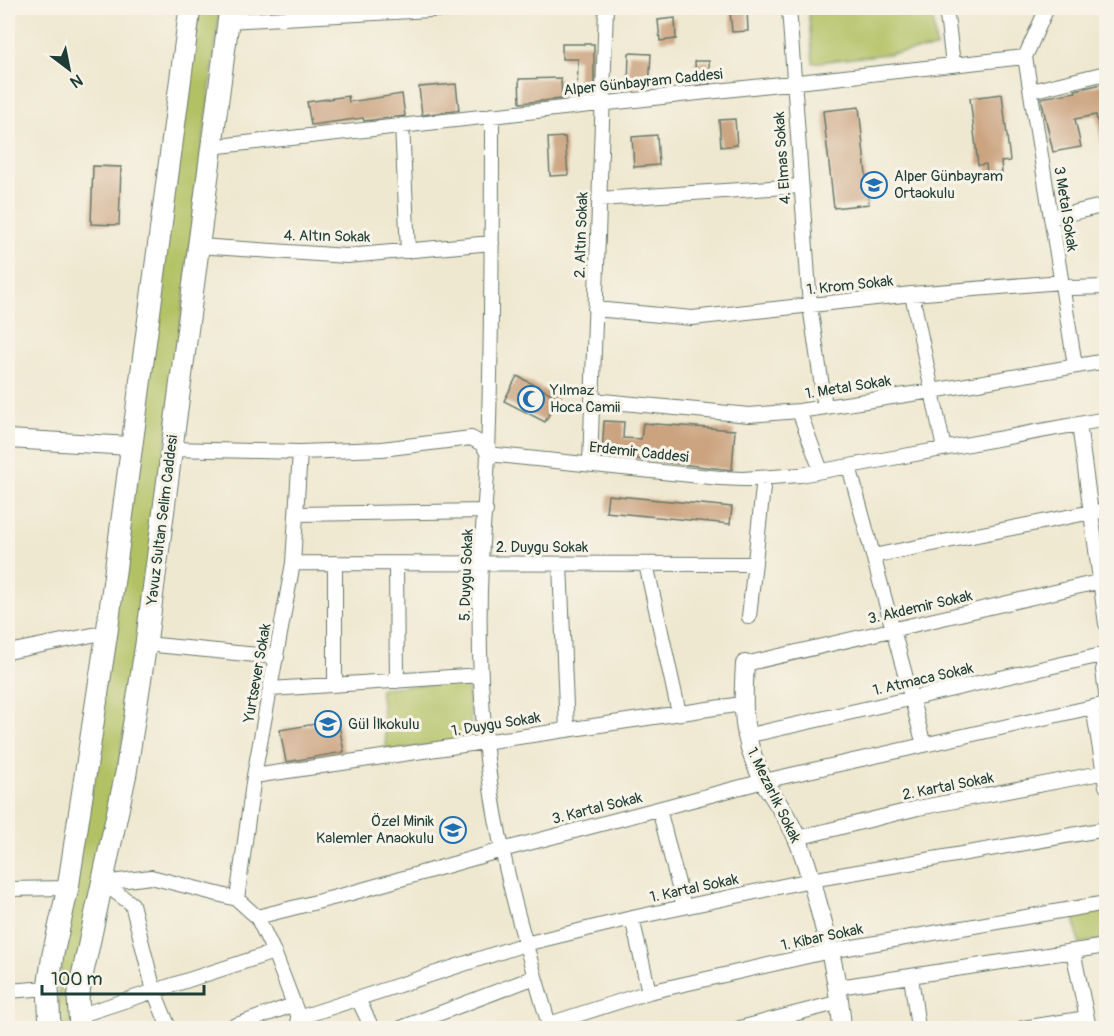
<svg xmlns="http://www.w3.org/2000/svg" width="1114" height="1036" font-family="Pangolin,sans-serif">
<rect width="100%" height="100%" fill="#f7f3e8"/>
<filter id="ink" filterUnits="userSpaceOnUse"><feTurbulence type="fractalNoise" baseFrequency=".0167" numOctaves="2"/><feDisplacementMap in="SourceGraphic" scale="12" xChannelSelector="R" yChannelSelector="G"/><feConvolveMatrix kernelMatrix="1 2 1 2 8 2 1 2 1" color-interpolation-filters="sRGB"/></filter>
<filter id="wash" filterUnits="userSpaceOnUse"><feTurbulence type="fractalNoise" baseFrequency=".008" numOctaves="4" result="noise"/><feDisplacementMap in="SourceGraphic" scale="24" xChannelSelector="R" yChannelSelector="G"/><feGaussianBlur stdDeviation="1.35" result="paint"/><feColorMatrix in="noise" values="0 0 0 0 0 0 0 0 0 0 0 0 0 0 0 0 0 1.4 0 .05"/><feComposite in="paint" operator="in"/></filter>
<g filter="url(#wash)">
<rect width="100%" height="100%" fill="#efe8d0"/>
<path fill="#b2c163" stroke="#687f4c" stroke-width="1.5" d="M199,8h21l-73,585 -72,435h-15l-2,-24 4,-51z
M808,8h124l4,40 -123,15z
M468,681l4,58 -85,13 -7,-64z
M1106,910v29l-27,5 -5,-28z"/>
<g id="blocks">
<path fill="#cba37f" d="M747,10l1,21 -16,1 -2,-21z
M675,18l1,21 -16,2 -2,-21z
M562,44h32v52l-17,1 1,-38h-16z
M629,53l22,1 -2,34 -21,-1z
M695,61h14l1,22 -14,1z
M561,78l1,21 -42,4 -1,-24z
M1107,83v62l-5,1 -6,-31 -21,4 6,28 -28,5 -12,-54 35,-6 -1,-2z
M456,84l3,26 -37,5 -3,-28z
M402,94l3,22 -41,5 -1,-3 -52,7 -4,-23 41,-6 1,6z
M1002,94l8,67 -9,1 1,10 -15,1 -1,-9 -8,1 -8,-67z
M859,107l10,97 -35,4 -11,-97z
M735,119l2,26 -16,2 -2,-27z
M657,135l2,30 -25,2 -2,-30z
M565,137l3,38 -18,1 -2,-38z
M93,166l28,1 -2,58 -28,-1z
M517,376l41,21 -13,25 -41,-21z
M604,421l20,1 -1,16 18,1 2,-16 92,7 -3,40 -130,-15z
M608,495l124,12 -2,17 -124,-12z
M338,720l6,32 -58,10 -6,-32z"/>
</g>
</g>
<g filter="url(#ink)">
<use href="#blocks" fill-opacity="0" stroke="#68796b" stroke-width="1.5"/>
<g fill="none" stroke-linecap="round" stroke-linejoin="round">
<defs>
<path id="street" d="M789,8l21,298 15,101
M946,8l7,56
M228,21l239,-13
M1025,57l50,308
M1031,91l75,-18
M492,115c0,113 0,226 -4,338 -1,37 -6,74 -7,111 -3,58 -1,118 4,176 9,98 37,194 65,288
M402,125l6,126
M210,147l815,-90 22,-49
M599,199l202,-13
M1051,218l55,-13
M198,246l149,10 145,-13
M912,294l32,155
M595,309l97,9 220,-24 149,-12 10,6 35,-1
M592,400l157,15 50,-4 133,-20 174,-30
M799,411l22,60
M1079,424l27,200
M171,449l129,3 82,-3 89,-11 11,6 6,10 232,24 23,1 57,-4 306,-56
M590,464l16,-456
M849,466l75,279
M296,514l190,-3
M873,556l219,-44 14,-1
M293,563l462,1
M396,564l1,117
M560,564l7,166
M646,564l33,149
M749,617l15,-139
M146,644l131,13
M8,652l99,-20
M1106,659l-3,11 3,24
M745,664l357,-83
M335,685v-122
M271,689l210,-14
M1093,707l13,79
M746,736l360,-82
M254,776l488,-72
M659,809l25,98
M797,838l121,-30 188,-36
M103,883l48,-6 86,22 20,18 91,-23 154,-44 262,-69 342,-77
M103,883l29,21 22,87 15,37
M8,889l60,-1
M237,899l17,-123 39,-213 7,-111
M257,917l17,35 29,76
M632,918l17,74
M1073,951l16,77
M911,976l7,52
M839,987l267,-41
M8,991l40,-3
M358,999l14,29
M78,1016l196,-64
M298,1018l227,-74 107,-26 179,-38 295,-51
M549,1024l100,-32 181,-41 276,-48
M228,1028l65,-23
M401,1028l134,-51
M740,1028l100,-26
M1023,1028l64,-10"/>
<path id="secondary" d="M8,439l123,7
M745,664c-3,45 -3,79 20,119 11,18 24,36 32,55 9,21 15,44 21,66 11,41 21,81 24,124"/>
<path id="primary" d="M50,1028l-2,-40 5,-34 15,-66 39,-256 83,-624
M80,1028l-2,-30 3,-17 45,-208 20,-129 84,-636"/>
</defs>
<use href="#street" stroke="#68796b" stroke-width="16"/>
<use href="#secondary" stroke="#68796b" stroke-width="20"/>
<use href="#primary" stroke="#68796b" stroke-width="23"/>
<use href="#street" stroke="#fff" stroke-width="14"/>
<use href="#secondary" stroke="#fff" stroke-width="18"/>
<use href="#primary" stroke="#fff" stroke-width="21"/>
</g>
</g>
<defs>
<symbol id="school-ring" viewBox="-11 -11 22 22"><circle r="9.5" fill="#f7f3e8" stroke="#1f6fb2" stroke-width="1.5"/><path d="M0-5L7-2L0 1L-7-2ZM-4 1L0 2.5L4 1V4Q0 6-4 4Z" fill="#1f6fb2"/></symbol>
<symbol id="mosque-ring" viewBox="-11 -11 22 22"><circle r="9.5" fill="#f7f3e8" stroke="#1f6fb2" stroke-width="1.5"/><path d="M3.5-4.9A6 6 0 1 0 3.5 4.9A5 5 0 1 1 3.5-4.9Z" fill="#1f6fb2"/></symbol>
</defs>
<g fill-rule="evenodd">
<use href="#school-ring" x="859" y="170" width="30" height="30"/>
<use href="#mosque-ring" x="516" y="384" width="30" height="30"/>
<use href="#school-ring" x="313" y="709" width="30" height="30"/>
<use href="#school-ring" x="438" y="815" width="30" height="30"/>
</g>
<g text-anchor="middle" stroke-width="6" stroke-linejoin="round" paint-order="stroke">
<g font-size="15" fill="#1f3d34" stroke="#f7f3e8">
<text transform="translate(643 82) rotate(-6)" y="5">Alper Günbayram Caddesi</text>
<text transform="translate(782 158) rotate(-94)" y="5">4. Elmas Sokak</text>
<text transform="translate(1066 209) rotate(81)" y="5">3 Metal Sokak</text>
<text transform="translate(581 235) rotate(-88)" y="5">2. Altın Sokak</text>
<text transform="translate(327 236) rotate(1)" y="5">4. Altın Sokak</text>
<text transform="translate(850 285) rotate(-6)" y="5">1. Krom Sokak</text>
<text transform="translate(848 387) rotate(-9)" y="5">1. Metal Sokak</text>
<text transform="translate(639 452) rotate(6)" y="5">Erdemir Caddesi</text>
<text transform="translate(162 520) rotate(-83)" y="5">Yavuz Sultan Selim Caddesi</text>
<text x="542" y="552">2. Duygu Sokak</text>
<text transform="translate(466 575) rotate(-88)" y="5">5. Duygu Sokak</text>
<text transform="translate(920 607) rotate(-13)" y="5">3. Akdemir Sokak</text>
<text transform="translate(257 673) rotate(-80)" y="5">Yurtsever Sokak</text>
<text transform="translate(923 679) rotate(-13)" y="5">1. Atmaca Sokak</text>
<text transform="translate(496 724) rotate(-9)" y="5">1. Duygu Sokak</text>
<text transform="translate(948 786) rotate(-11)" y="5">2. Kartal Sokak</text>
<text transform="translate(774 795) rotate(64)" y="5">1. Mezarlık Sokak</text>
<text transform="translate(597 808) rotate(-14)" y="5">3. Kartal Sokak</text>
<text transform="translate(694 888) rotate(-12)" y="5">1. Kartal Sokak</text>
<text transform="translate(822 937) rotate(-12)" y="5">1. Kibar Sokak</text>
</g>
<g font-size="15" fill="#1f3d34" stroke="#f7f3e8" text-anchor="start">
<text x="894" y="181">Alper Günbayram<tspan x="894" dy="17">Ortaokulu</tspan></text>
<text x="550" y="395">Yılmaz<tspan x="550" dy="17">Hoca Camii</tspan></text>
<text x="348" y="729">Gül İlkokulu</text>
<text x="434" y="826" text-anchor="end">Özel Minik<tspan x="434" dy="17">Kalemler Anaokulu</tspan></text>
</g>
</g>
<rect width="1114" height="1036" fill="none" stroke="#f7f3e8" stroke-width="30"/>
<g transform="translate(69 69) rotate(148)" stroke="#f7f3e8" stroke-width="4.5" paint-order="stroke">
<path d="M0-4.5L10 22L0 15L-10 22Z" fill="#1f3d34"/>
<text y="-9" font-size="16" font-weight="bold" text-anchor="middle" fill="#1f3d34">N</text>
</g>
<path d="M42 985v9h162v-9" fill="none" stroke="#1f3d34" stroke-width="3"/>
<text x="51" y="985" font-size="18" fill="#1f3d34" stroke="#f7f3e8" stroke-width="4.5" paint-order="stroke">100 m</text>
</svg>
